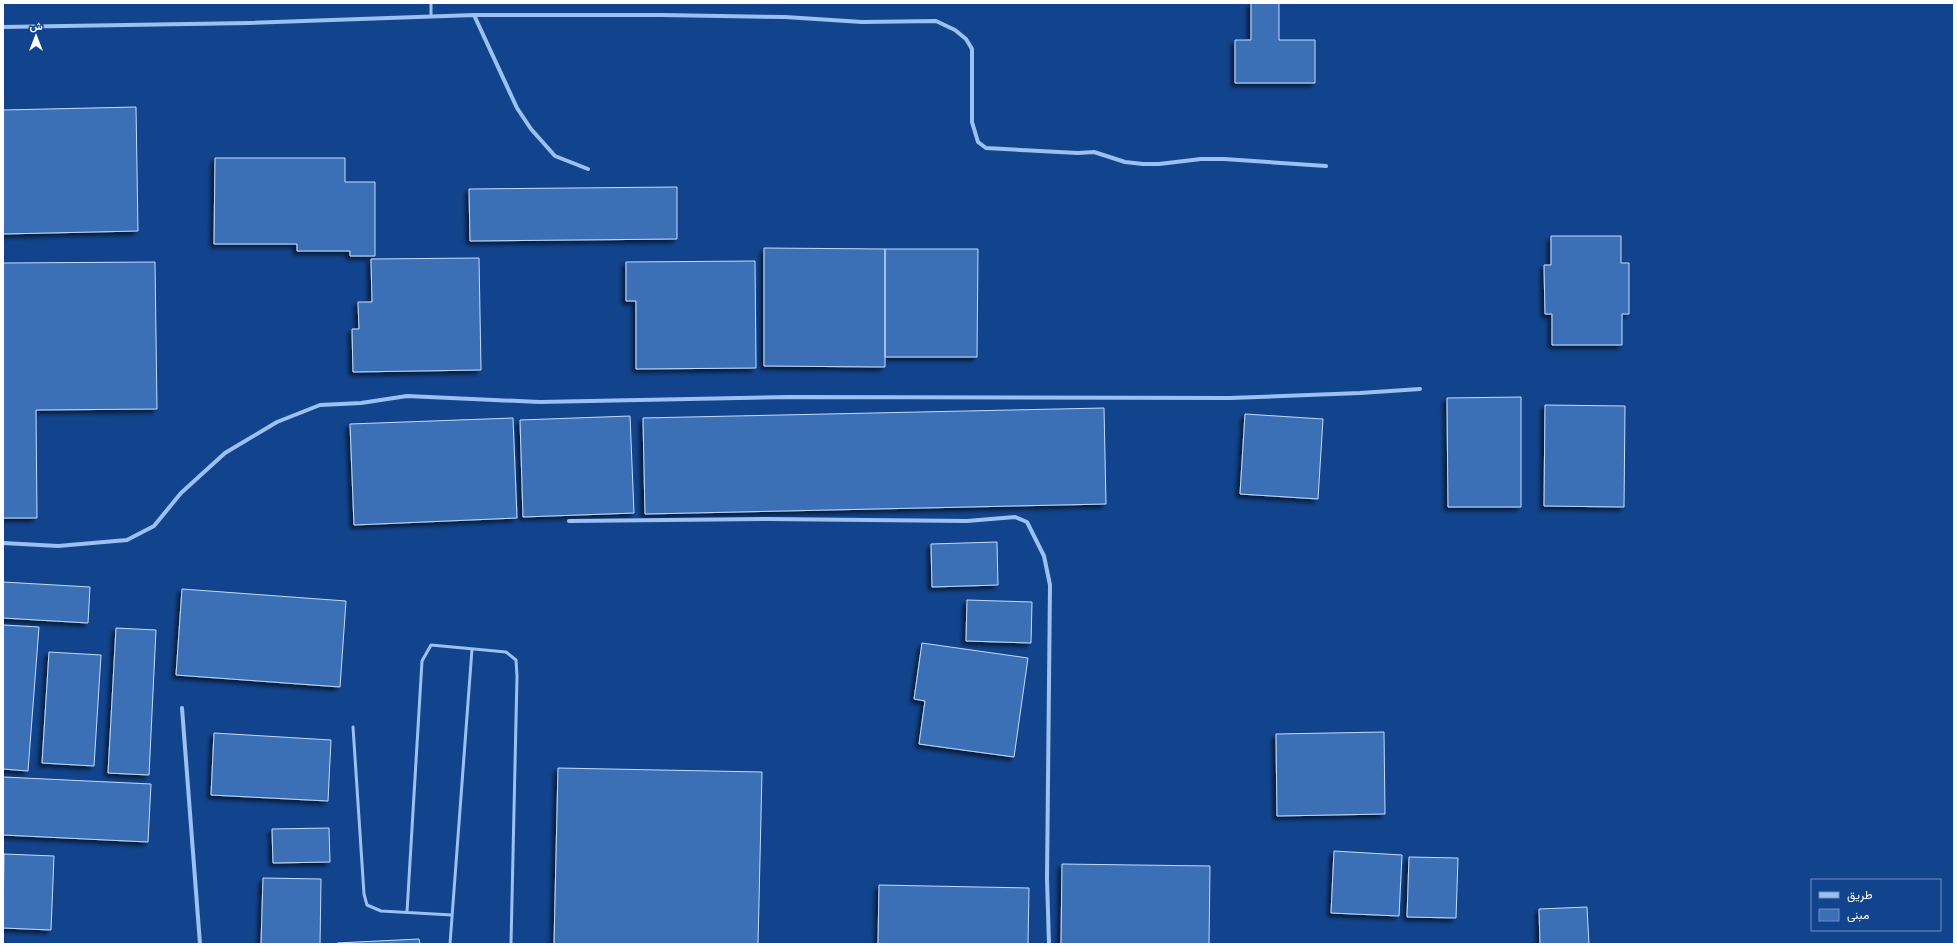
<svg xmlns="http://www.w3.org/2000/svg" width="1957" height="947" font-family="Montserrat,Vazirmatn,sans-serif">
<defs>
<filter id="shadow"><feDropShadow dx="-3.5" dy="3.5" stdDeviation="2" flood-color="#0009"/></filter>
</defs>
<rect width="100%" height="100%" fill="#12448d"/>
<path fill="#3b6fb6" stroke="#c2dbfc" filter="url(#shadow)" d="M1251,3h28v37h36v43h-80v-43h16z
M136,107l2,124 -135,3v-124z
M215,158h130v24h30v74h-25v-5h-53v-7h-83z
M677,187v52l-207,2 -1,-52z
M1551,236h70v27h8v51h-7v31h-70v-31h-7l-1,-49h7z
M764,248l121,1v118l-121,-1z
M885,249h93l-1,108h-92z
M479,258l2,112 -128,2 -1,-43h7l-1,-27h14l-1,-43z
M755,261l1,107 -120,1v-68h-10v-39z
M155,262l2,147 -121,1 1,108h-34v-255z
M1521,397v110h-73l-1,-109z
M1545,405l80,1 -1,101 -80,-1z
M1104,408l2,96 -461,10 -2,-96z
M1245,414l78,5 -5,80 -78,-5z
M630,416l4,97 -111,4 -3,-97z
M513,418l4,100 -163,7 -4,-101z
M997,542l1,43 -66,2 -1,-43z
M3,582l87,5 -2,36 -85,-5z
M182,589l164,12 -6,86 -164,-12z
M967,600l65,2 -1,41 -65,-2z
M3,625l36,2 -11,144 -25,-2z
M116,628l40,2 -7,145 -41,-2z
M922,643l106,15 -14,99 -95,-13 6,-43 -11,-2z
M49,652l52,3 -7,111 -52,-3z
M1384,732l1,82 -108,2 -1,-82z
M214,733l117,7 -3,61 -117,-6z
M558,768l204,4 -4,172h-204z
M3,777l148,7 -3,58 -145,-7z
M329,828l1,34 -57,1 -1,-34z
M1334,851l68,4 -3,61 -68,-3z
M4,854l50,2 -3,74 -48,-2z
M1409,857l49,1 -2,60 -49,-1z
M1062,864l148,2 -1,78h-148z
M263,878l58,1 -1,65h-59z
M879,885l150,3 -1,56h-150z
M1587,907l2,37h-49l-1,-35z
M419,939l1,5h-83v-1z"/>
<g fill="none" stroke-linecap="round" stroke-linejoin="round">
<path stroke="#9cc0f1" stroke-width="3" d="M431,16v-13
M353,727l11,167 3,11 14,6 71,4
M407,912l15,-251 9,-16 75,7 10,8 1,16 -6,268
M450,944l22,-295"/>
<path stroke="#9cc0f1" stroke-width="4" d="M474,15l43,93 14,21 24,27 33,13
M3,27l246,-4 225,-8h187l124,2 77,5 74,-1 19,9 11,9 6,10v73l6,20 8,6 92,5 16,-1 31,10 18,2h16l42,-5h23l102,7
M569,521l198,-2 200,2 48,-4 12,5 17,34 6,29 -3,294 2,65
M3,543l55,3 69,-6 27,-14 27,-33 44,-40 52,-31 43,-17 41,-2 46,-7 133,6 249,-5 441,1 130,-5 60,-4
M182,708l18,236"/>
</g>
<rect width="1957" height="947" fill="none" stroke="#ffffff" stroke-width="8"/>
<rect x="1811" y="879" width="130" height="52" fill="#12448d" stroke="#718fbb"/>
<rect x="1819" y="892" width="20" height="6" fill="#9cc0f1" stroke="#718fbb"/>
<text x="1847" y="899" font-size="12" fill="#ffffff">طريق</text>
<rect x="1819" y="909" width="20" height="12" fill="#3b6fb6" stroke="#718fbb"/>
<text x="1847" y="919" font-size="12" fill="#ffffff">مبنى</text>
<g transform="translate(36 36)" stroke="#12448d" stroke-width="3" paint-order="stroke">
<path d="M0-3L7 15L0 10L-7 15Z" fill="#ffffff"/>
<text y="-6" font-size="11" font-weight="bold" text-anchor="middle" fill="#ffffff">ش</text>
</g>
</svg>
